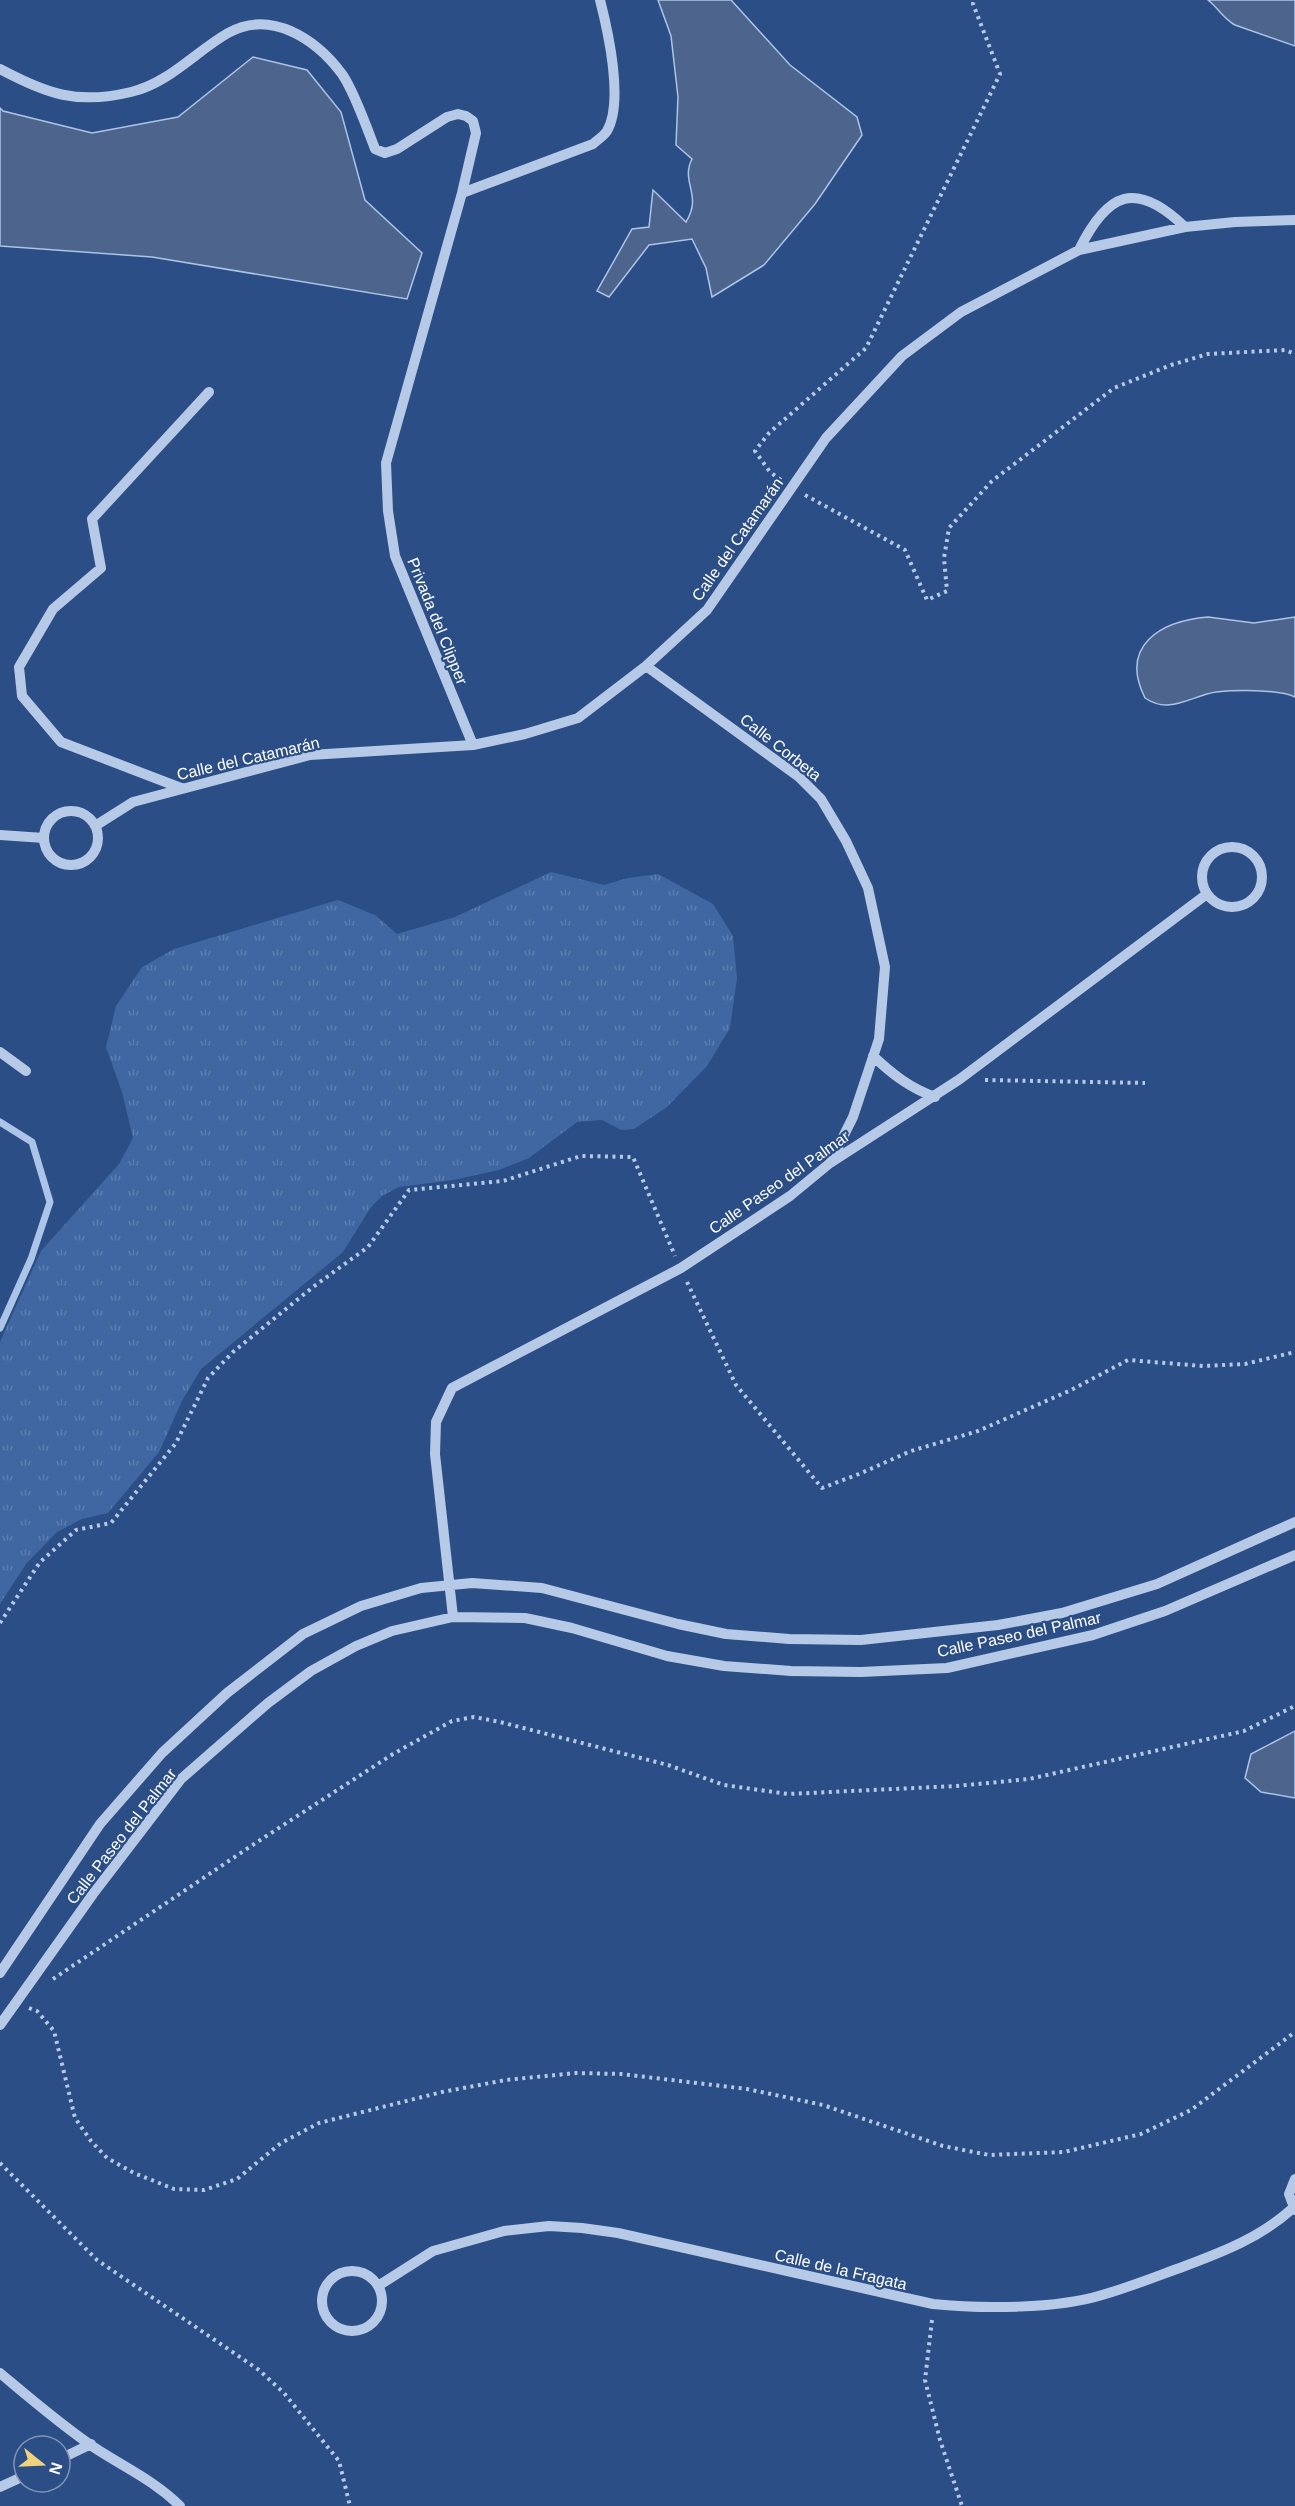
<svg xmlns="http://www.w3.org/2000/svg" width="1295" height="2506" font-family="Helvetica,sans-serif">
<defs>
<pattern id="grass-tufts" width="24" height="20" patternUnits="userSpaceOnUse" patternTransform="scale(1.5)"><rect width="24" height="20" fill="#4067a2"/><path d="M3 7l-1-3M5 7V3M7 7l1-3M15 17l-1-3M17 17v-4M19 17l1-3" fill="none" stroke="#5d7eb0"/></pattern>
</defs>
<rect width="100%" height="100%" fill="#2b4e86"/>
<path fill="url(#grass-tufts)" d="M551,872l53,13 24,-7 30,-4 55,30 20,32 4,42 -7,50 -23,38 -40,41 -33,22 -13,1 -19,-10 -25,2 -48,36 -30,12 -46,10 -54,7 -17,9 -11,11 -28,45 -142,117 -19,32 -23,51 -51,61 -26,6 -25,13 -31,32 -26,40v-262l41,-91 78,-87 14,-26 -11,-46 -16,-45 10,-41 26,-39 32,-18 164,-49 37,15 22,19 58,-17z"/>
<path fill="#4d658d" stroke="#abc4e7" stroke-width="1.5" d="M658,0h73l59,65 67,52 5,18 -47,69 -51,61 -52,32 -6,-29 -14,-29 -43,6 -40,52 -12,-6 35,-62 17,-2 4,-37 33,32c17,-27 -6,-40 6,-63l-16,-14 2,-48 -7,-61z
M1208,0h87v46l-60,-21c-11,-6 -17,-17 -27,-25z
M253,57l54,13 34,42 24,88 57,53 -15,46 -255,-42 -152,-11v-138l3,3 89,22 86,-16z
M1208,617l46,6 41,-6v80c-17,-8 -60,-7 -79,-5 -26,4 -46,23 -71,6 -26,-52 15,-77 63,-81z
M1295,1731v67l-34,-6 -16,-14 6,-24z"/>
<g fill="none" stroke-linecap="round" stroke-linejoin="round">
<path stroke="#abc4e7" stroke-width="7" d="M0,1122l32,20 18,60 -19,57 -31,69"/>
<path stroke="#b6cae7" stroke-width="4" stroke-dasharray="3 4.5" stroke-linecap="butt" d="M781,480l-11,-8 -15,-21 14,-18 97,-85 134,-274 -27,-70 1,-4
M805,495l100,55 22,50 20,-9 -3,-33 5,-30 43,-47 122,-93 57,-23 37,-11 77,-4 10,4
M985,1080l160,3
M687,1282l49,103 86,103 37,-14 52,-23 67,-20 93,-41 57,-30 75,6 42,-2 50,-12
M0,1623l40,-61 36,-32 35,-7 65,-80 32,-65 25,-26 80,-65 55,-40 41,-57 94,-9 78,-25 52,1 42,99
M53,1979l198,-133 142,-92 59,-33 22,-4 26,5 168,43 56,20 64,9 169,-8 72,-7 215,-48 51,-25
M29,2008l8,3 17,20 21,87 16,23 16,17 27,15 40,16 30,1 33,-11 44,-36 38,-20 123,-31 64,-12 70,-7 45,1 126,15 76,16 120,41 46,9 75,-3 77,-18 50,-24 104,-78
M0,2163l97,97 162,110 25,23 55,68 11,45
M932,2320l-7,60 15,60 22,66"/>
<path stroke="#b6cae7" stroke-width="10" d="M0,69c47,25 77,36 131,23 38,-9 64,-40 97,-59 43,-24 88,6 114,41 12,17 25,54 33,75l10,4 12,-4 50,-32 11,-3 8,2 7,5 3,12 -14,60 -76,270 2,48 7,45 78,189
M462,193l131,-49c4,-4 11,-8 14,-13 17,-29 1,-100 -7,-131
M1079,250c28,-57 56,-71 106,-23
M646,666l153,111 22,22 25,42 22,47 17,79 -6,72 -26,78 -22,44
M181,788l-120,-46 -39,-46 -3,-29 34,-58 48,-41 -9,-49 117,-127
M44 838a27 27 0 1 1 54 0a27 27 0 1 1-54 0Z
M95,826l38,-24 177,-47 163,-10 52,-11 53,-16 68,-52 61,-56 119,-172 76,-82 59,-44 118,-62 106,-23 50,-5 60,-2
M0,835l44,3
M1202 877a30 30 0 1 1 60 0a30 30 0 1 1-60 0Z
M0,1052l26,19
M873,1056c19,18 37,32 62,41
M453,1617l-18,-163 1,-32 16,-34 229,-120 109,-72 40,-33 130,-84 247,-185
M0,1973l100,-149 62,-71 65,-60 76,-59 58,-28 60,-18 51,-5 70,5 136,36 48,10 63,5 72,1 137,-15 64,-12 95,-29 138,-62
M0,2025l93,-131 88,-115 87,-76 43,-32 45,-25 36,-15 61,-14 72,1 47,10 95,28 57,10 67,5 70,1 86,-4 146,-33 72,-24 130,-56
M1295,2179l-6,15 6,16
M322 2301a30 30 0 1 1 60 0a30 30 0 1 1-60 0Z
M378,2286l55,-35 71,-20 45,-5 33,2 36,5 315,71c48,5 124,5 169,-9 28,-8 55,-19 83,-29 40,-15 76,-29 108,-58
M0,2373c31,26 61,52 95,75 29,19 60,33 85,58
M60,2459l31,-15
M0,2487l24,-11"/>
</g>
<g text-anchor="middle" stroke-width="4.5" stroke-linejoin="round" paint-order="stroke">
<g font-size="16" fill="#fff" stroke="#2b4e86">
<text transform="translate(737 539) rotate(-55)" y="6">Calle del Catamarán</text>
<text transform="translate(438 621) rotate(68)" y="6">Privada del Clipper</text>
<text transform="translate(781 747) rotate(38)" y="6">Calle Corbeta</text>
<text transform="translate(248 758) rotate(-13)" y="6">Calle del Catamarán</text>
<text transform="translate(779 1182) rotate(-35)" y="6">Calle Paseo del Palmar</text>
<text transform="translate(1019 1634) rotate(-12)" y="6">Calle Paseo del Palmar</text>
<text transform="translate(121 1836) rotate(-52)" y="6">Calle Paseo del Palmar</text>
<text transform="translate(841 2269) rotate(13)" y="6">Calle de la Fragata</text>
</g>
</g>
<g transform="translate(42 2464) rotate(108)"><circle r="28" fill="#2b4e86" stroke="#8095b6" stroke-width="1.5"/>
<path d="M0-4.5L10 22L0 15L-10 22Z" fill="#edd37e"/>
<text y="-9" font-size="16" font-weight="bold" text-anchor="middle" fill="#ffffff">N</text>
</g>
</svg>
